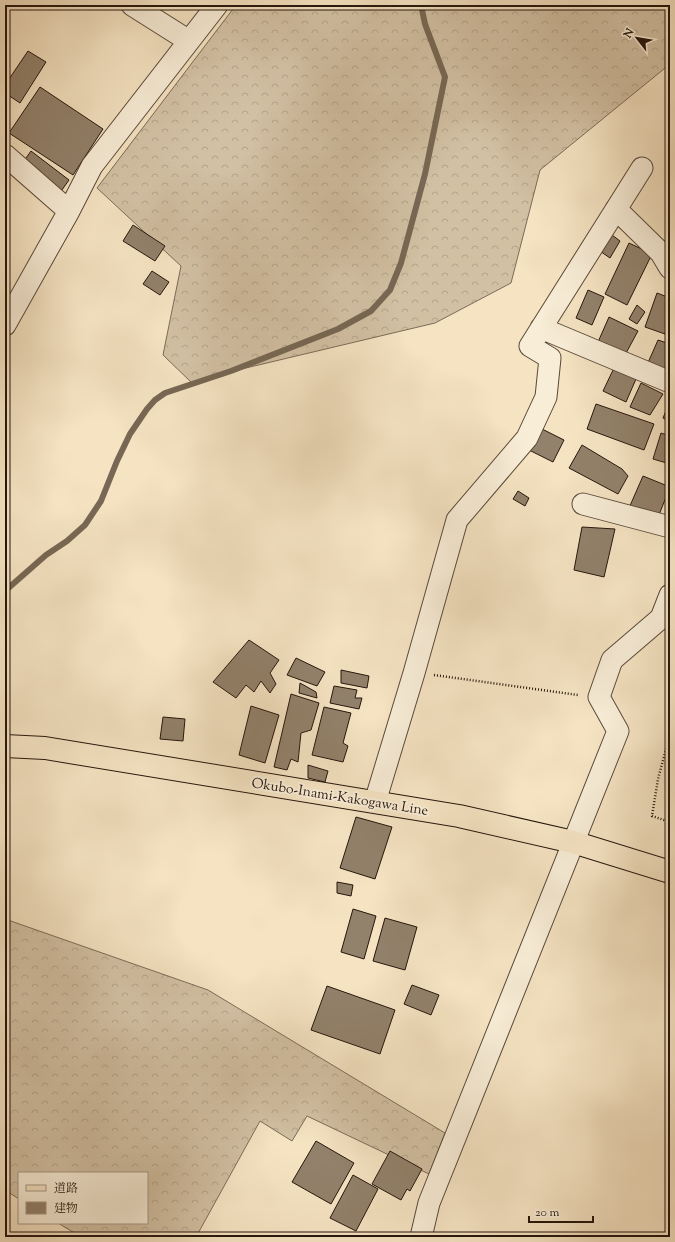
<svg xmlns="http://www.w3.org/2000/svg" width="675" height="1242" font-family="'Sorts Mill Goudy','Noto Serif JP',serif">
<defs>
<pattern id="forest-crowns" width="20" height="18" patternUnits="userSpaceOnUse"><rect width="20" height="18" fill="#d2c0a3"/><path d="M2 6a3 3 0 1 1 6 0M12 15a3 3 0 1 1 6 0" fill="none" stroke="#b4a48b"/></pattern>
</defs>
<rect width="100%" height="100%" fill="#f5e3c2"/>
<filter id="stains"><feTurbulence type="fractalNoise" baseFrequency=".005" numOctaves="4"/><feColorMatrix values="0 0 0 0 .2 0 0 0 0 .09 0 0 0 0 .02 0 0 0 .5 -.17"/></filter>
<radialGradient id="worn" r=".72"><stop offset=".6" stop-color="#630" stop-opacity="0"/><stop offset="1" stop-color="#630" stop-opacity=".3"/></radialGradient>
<path fill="url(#forest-crowns)" stroke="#7c6b58" d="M236,5h434v59l-130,106 -29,113 -76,40 -206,49 -37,11 -29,-28 18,-89 -84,-78z
M5,919l203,71 237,143 -16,41 -122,-58 -15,25 -32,-20 -64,116h-115l-23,-14h89v-50h-128v26l-14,-9z"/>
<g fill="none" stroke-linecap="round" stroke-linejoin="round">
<path stroke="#786754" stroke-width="6" d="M5,591l41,-36 21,-14 18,-16 16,-24 16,-40 13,-27 17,-25 8,-9 10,-7 66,-22 107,-42 33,-18 19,-21 11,-27 24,-89 20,-97 -20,-53 -4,-19"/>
</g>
<path fill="#92816b" stroke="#26160d" d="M28,51l18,11 -26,41 -15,-10v-8z
M40,87l63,42 -30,46 -64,-42z
M31,151l38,29 -10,14 -38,-29z
M133,225l32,21 -10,15 -32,-20z
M608,232l12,9 -10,17 -13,-9z
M629,243l23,11 -25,51 -22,-11z
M152,271l17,11 -9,13 -17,-11z
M588,290l16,7 -12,28 -16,-7z
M657,293l13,5v22l-5,14 -20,-7z
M637,305l8,7 -8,12 -8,-5z
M609,317l29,14 -13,24 -27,-13z
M658,340l12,4v32l-23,-11z
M614,368l22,11 -10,23 -23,-11z
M641,383l22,11 -13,21 -20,-8z
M670,401v21l-7,-4z
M596,404l58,20 -10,26 -57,-21z
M536,426l28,14 -11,22 -28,-14z
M661,433l9,3v28l-17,-5z
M582,445l40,24 6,7 -10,18 -49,-26z
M643,476l27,11 -13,33 -28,-12z
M518,491l11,7 -4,8 -12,-7z
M582,527l33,2 -11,48 -30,-7z
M249,640l30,20 -9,13 6,11 -6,9 -9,-12 -7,11 -8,-7 -10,13 -23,-16z
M296,658l29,14 -8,14 -30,-11z
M341,670l28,6 -2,12 -26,-5z
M300,683l16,9 1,6 -18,-5z
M334,686l23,4 -2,8h7l-3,11 -29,-6z
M291,694l28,9 -8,27 -10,3 -3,29 -7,-3 -4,11 -13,-3z
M251,706l28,9 -14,48 -26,-8z
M324,707l27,6 -8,30 5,3 -5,16 -31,-7z
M163,717l22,2 -2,22 -23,-2z
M308,765l20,6 -3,11 -17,-4z
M356,817l36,10 -17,52 -35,-11z
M337,882l16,3 -2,11 -14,-3z
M353,909l23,7 -12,43 -23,-7z
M385,918l32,9 -12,43 -32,-9z
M412,985l27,10 -8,20 -27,-11z
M327,986l68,24 -15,44 -69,-24z
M316,1141l38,22 -23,41 -39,-22z
M390,1151l32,18 -12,22 -3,-2 -6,11 -29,-16z
M353,1175l25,14 -22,42 -26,-13z"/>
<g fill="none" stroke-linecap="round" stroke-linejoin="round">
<defs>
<path id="minor" d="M132,5l57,36
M5,155l64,56
M616,209l45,44 9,15
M5,325l64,-114 23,-45 125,-161
M541,328l129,54
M583,504l87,23
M375,802l39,-129 43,-153 70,-82 19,-41 4,-39 -20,-12 112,-178
M421,1237l8,-34 189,-472 -19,-34 13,-37 49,-42 9,-23"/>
<path id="major" d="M5,746l40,2 414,68 114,26 97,30"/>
</defs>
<use href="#minor" stroke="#5a493a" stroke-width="23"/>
<use href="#major" stroke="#26160d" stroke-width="24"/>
<path stroke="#26160d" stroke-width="2.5" stroke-dasharray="1 2" stroke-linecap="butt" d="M434,675l144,20
M670,734l-12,45 -6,37 18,6"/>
<use href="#minor" stroke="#f8edd7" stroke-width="21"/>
<use href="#major" stroke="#f5e3c2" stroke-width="22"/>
</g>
<g text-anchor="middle" stroke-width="4" stroke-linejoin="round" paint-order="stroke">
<g font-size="14" fill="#26160d" stroke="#f8edd7">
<text transform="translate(340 796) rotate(9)" y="5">Okubo-Inami-Kakogawa Line</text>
</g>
</g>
<rect width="675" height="1242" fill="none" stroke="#f5e3c2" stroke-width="20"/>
<rect x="6" y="6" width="663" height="1230" fill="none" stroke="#26160d" stroke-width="2"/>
<rect x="10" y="10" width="655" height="1222" fill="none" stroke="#26160d"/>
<rect x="18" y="1172" width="130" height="52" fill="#f8edd7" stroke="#a49786"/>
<rect x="26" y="1185" width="20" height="6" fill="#f5e3c2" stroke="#a49786"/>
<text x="54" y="1192" font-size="12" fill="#26160d">道路</text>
<rect x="26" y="1202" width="20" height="12" fill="#92816b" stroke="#a49786"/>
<text x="54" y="1212" font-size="12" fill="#26160d">建物</text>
<g transform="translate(637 38) rotate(301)" stroke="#f8edd7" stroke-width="3" paint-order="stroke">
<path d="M0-3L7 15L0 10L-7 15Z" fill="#26160d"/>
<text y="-6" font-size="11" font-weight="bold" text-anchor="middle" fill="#26160d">N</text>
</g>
<path d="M529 1216v6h64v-6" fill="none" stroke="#26160d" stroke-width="2"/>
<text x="535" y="1216" font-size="12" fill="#26160d" stroke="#f8edd7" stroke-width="3" paint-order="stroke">20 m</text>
<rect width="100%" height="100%" filter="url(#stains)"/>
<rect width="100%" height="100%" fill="url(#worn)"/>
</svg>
